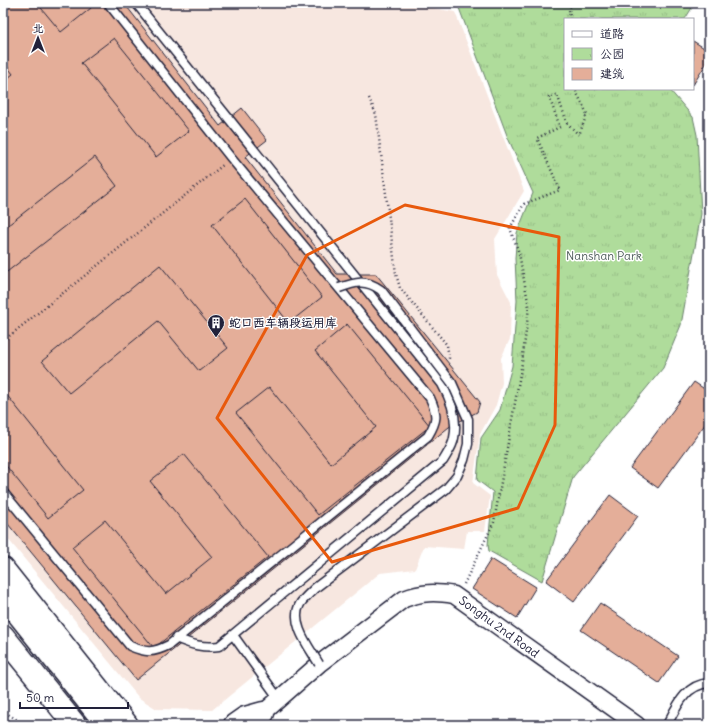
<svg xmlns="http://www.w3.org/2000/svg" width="712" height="728" font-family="Delius,'LXGW WenKai TC',sans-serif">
<defs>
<pattern id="park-tufts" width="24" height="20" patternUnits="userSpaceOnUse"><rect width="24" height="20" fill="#afdc9b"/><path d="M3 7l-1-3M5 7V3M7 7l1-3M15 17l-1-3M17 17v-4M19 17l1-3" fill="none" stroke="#96bc86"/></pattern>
</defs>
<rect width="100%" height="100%" fill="#fff"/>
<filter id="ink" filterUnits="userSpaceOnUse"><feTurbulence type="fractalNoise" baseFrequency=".025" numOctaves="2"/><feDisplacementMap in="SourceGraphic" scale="8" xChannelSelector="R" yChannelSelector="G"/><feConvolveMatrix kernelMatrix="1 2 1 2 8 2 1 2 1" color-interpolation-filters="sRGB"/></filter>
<g filter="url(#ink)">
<path fill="#f7e7e0" d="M3,3h404l48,9 69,179 -29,48 2,36 14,27 -1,37 -9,19 1,25 -6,22 -16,29 -7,49 17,13 -5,35h-18l-3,18 -40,-3 -9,23 -35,4 -168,137 -55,-1 -18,-11 -136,-165z"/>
<path fill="url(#park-tufts)" stroke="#687f6b" d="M435,3h260l-10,16h-120v70h104l24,28 4,18 4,79 -20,111 -18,43 -90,109 -31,104 -53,-30 -1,-6 5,-53 -16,-12 4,-42 19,-28 12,-44 5,-65 -2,-43 2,-25 16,-40 -25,-55 -49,-130z"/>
<path fill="#e4ae99" stroke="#22223b" d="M3,3h121l96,123 22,-18 25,32 -22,17 92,117h39l104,128 -3,10 -28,15 -313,253 -133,-162z
M37,3h51l3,5 -30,24z
M114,38l75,93 -33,26 -75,-94z
M693,41l16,10v8l-16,26z
M3,61l10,13 -10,8z
M95,157l22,29 -114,89v-46z
M245,199l77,98 -33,26 -77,-98z
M160,265l68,83 -29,23 -41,-50 -89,72 -27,-32z
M347,324l83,102 -112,89 -82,-102 33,-26 62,77 45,-37 -61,-76z
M694,382l15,10v27l-51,69 -28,-20z
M6,394l77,96 -35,28 -45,-56v-65z
M184,454l84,103 -114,91 -82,-101 33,-27 61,74 46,-37 -62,-76z
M610,495l28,21 -64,86 -28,-21z
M491,559l45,28 -19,31 -45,-29z
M600,603l78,53 -19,27 -78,-53z"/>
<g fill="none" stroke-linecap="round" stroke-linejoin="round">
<defs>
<path id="lane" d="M136,3l306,381c9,16 16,35 12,54 -1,8 -7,16 -11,23l-224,185c-16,2 -27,-1 -43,-8
M3,492l127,154c16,7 23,7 39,-1l259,-209c9,-15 10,-21 2,-38l-199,-240 -123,-155
M233,635l46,64
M667,725c10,-19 18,-40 42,-42"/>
<path id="street" d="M263,713l56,-49 85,-65c18,-7 31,-7 50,-4l183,130"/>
<path id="secondary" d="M3,569l124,156
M235,725l10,-7 18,-5"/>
<path id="primary" d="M3,595l104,130
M3,636l72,89"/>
</defs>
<use href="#lane" stroke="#22223b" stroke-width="11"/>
<use href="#street" stroke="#22223b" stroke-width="19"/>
<use href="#secondary" stroke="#22223b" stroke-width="25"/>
<use href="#primary" stroke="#22223b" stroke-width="25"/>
<path stroke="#22223b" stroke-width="2.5" stroke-dasharray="1 3" stroke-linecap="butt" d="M570,19l-1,-10 3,-6
M369,98l7,16 20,160 4,14 47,57 2,13 -1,3
M3,341l220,-176
M464,584l30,-62 28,-159 7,-56 -10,-54 -9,-25 14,-24 36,-14 -23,-52 23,-11 -11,-30 8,-3 10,29 12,12 8,-21 -12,-25
M3,709l5,5 17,11
M168,725l1,-4"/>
<use href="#lane" stroke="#fff" stroke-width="8"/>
<use href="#street" stroke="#fff" stroke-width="16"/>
<use href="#secondary" stroke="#fff" stroke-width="22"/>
<use href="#primary" stroke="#fff" stroke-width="22"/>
<defs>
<path id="lane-bridge" d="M319,664c-9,-16 -30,-41 -19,-60 3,-5 10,-11 15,-16l131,-99 11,-13 7,-16 4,-16v-25l-16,-36 -71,-93c-16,-11 -25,-8 -42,-2"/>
</defs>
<use href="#lane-bridge" stroke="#22223b" stroke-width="11" stroke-linecap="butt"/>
<use href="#lane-bridge" stroke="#fff" stroke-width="8"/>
</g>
</g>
<path fill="none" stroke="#e8590c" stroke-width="3" stroke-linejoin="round" d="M405,205l154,32 -4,188 -37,83 -186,54 -115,-144 90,-163z"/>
<defs>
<symbol id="building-pin" viewBox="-11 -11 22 30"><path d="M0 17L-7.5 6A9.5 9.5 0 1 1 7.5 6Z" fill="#22223b" stroke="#fff"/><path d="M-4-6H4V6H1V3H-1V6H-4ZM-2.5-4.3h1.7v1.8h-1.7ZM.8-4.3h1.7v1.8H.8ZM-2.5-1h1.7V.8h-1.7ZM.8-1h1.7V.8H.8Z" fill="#fff"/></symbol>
</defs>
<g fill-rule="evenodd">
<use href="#building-pin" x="206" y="313" width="20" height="27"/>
</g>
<g text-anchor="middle" stroke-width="3" stroke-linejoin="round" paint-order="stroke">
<g font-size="12" fill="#4c5a58" stroke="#fff">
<text x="604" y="260">Nanshan Park</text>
</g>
<g font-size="12" font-weight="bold" fill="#22223b" stroke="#fff" text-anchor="start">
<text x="229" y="327">蛇口西车辆段运用库</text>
</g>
<g font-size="12" fill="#22223b" stroke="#fff">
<text transform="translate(499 627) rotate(36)" y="4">Songhu 2nd Road</text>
</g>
</g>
<rect width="712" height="728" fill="none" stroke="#fff" stroke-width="16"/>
<rect x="8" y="8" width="696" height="712" fill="none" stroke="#22223b" stroke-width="1.5" filter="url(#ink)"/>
<rect x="564" y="18" width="130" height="72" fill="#ffffff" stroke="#a7a7b1"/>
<rect x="572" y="31" width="20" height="6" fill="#ffffff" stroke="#a7a7b1"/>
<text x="600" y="38" font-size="12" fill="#22223b">道路</text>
<rect x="572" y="48" width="20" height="12" fill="url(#park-tufts)" stroke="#a7a7b1"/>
<text x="600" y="58" font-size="12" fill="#22223b">公园</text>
<rect x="572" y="68" width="20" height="12" fill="#e4ae99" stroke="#a7a7b1"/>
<text x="600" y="78" font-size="12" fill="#22223b">建筑</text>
<g transform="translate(38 38)" stroke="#ffffff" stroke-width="3" paint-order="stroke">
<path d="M0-3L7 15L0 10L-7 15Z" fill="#22223b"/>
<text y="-6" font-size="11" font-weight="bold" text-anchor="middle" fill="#22223b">北</text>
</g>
<path d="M20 702v6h108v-6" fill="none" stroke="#22223b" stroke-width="2"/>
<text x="26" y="702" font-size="12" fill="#22223b" stroke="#ffffff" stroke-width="3" paint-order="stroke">50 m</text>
</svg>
